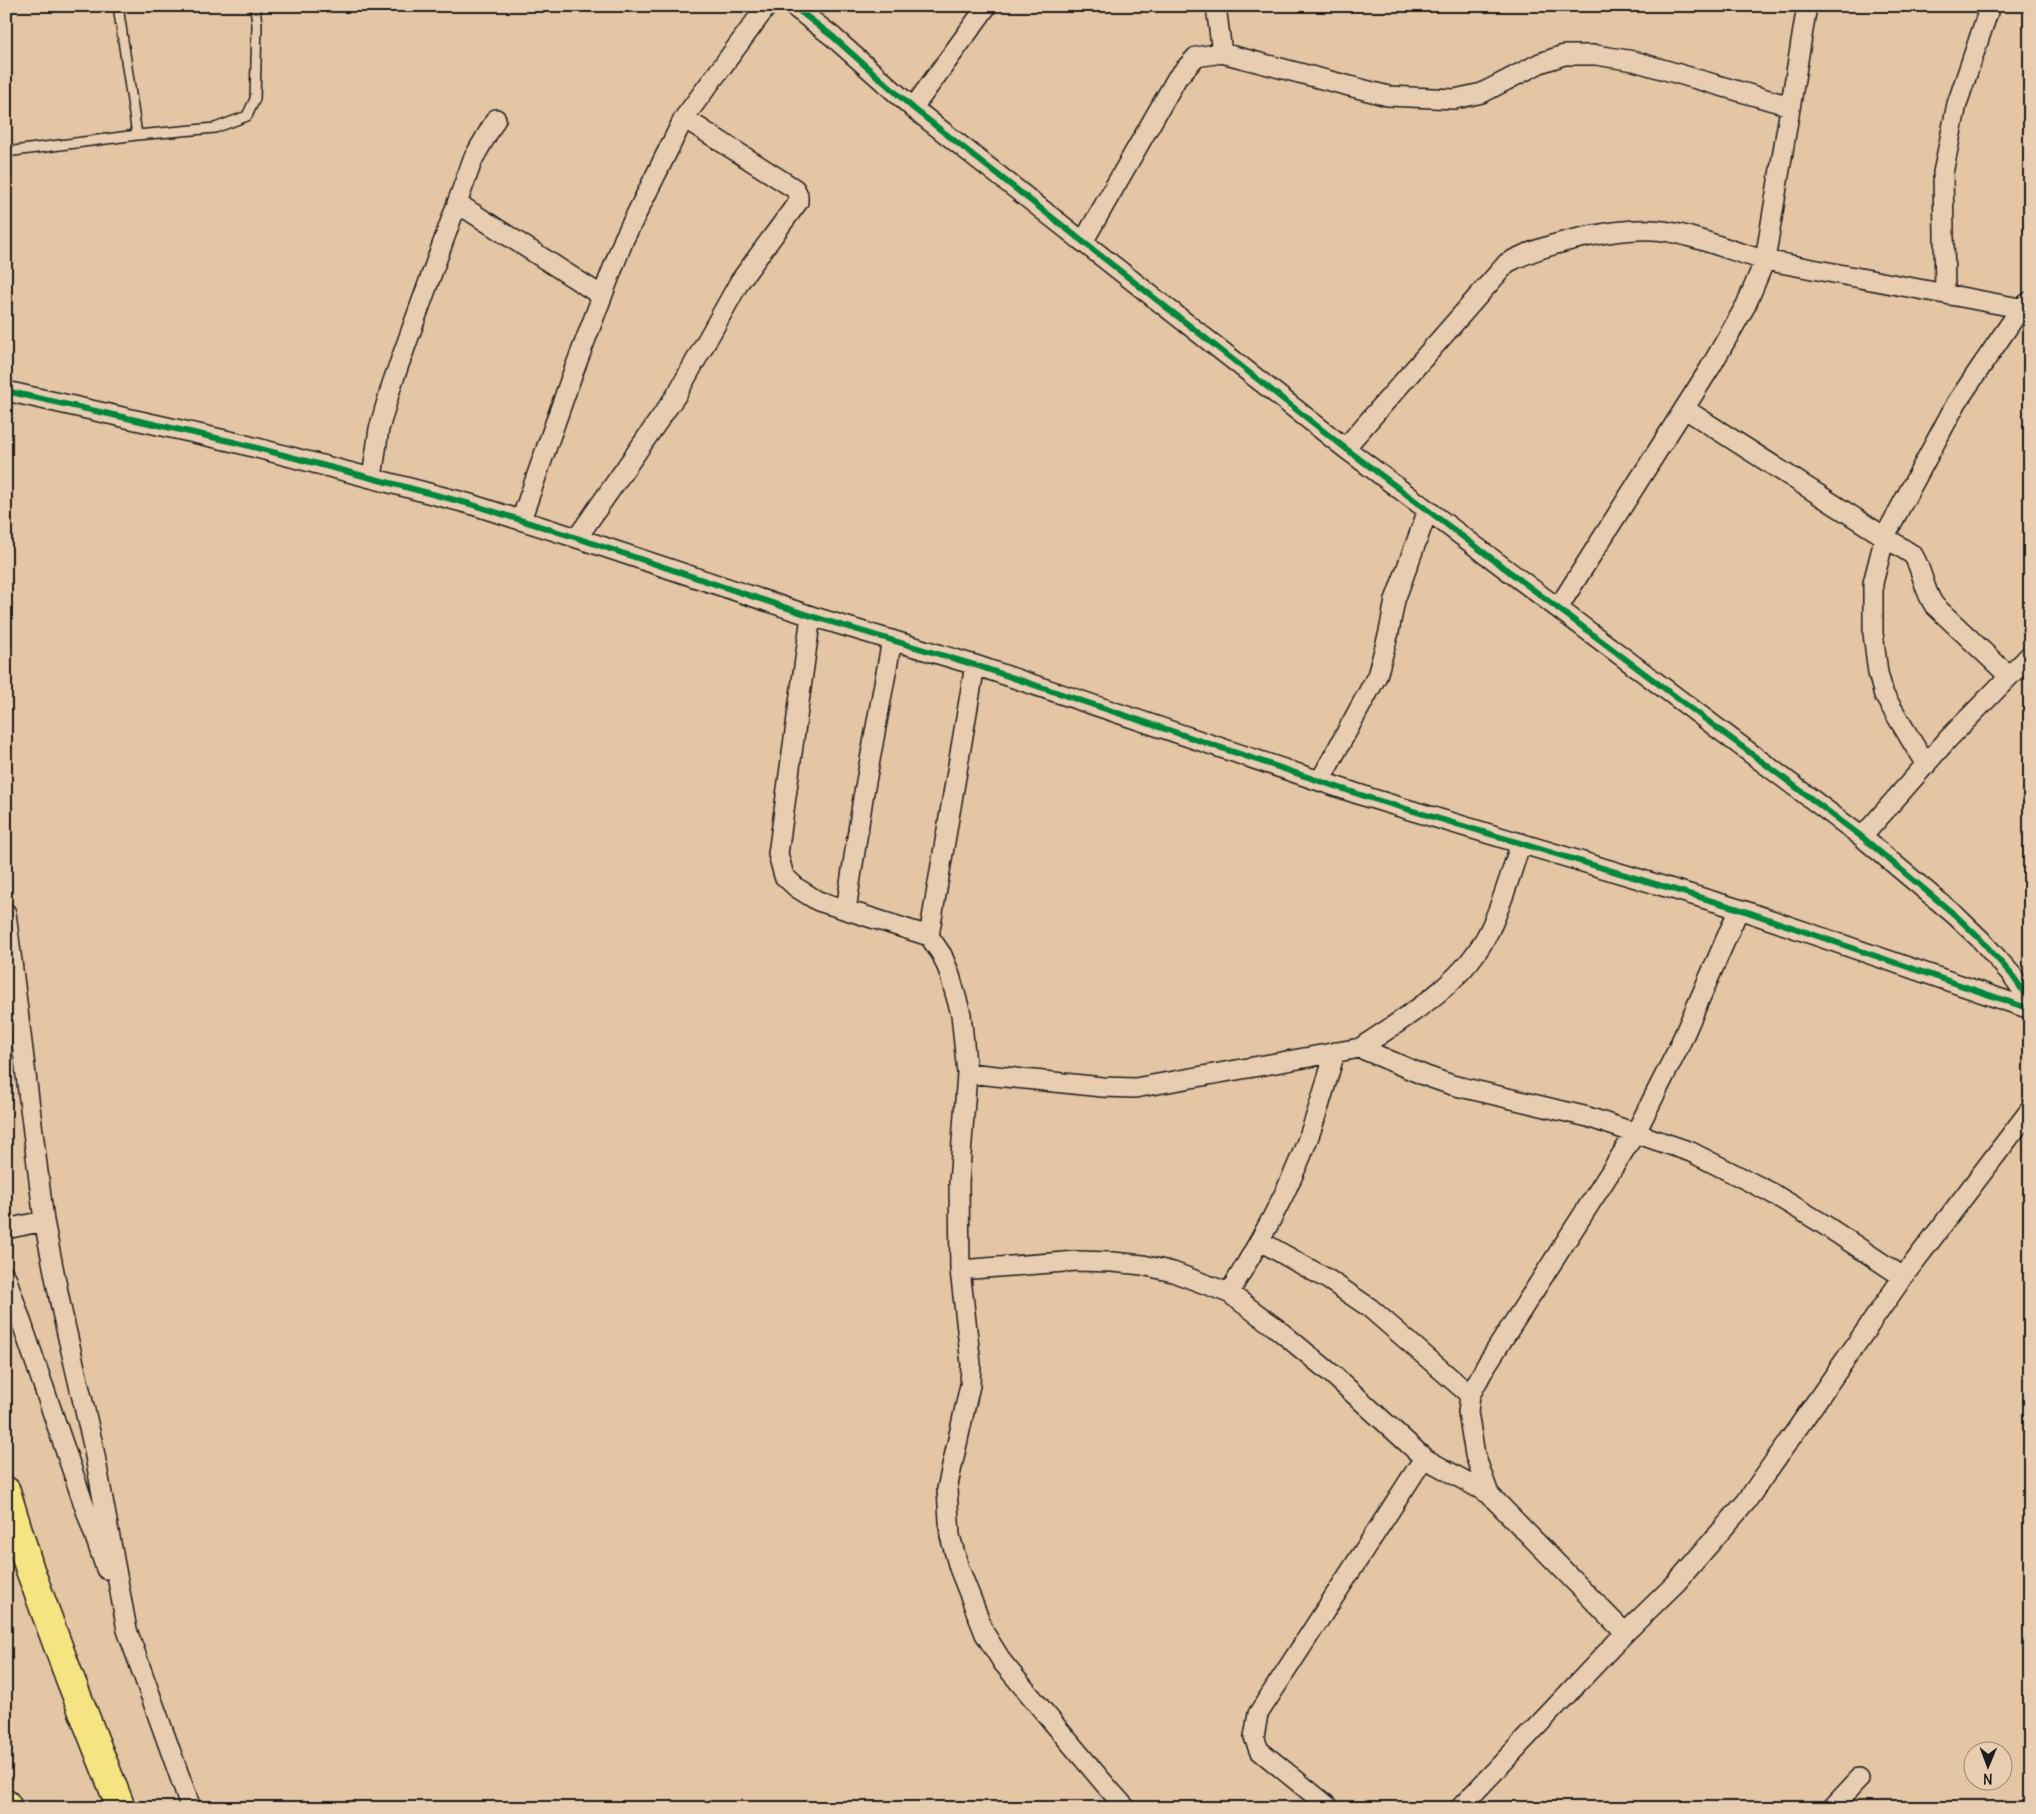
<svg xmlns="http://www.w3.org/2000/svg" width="2036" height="1814" font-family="Delius,sans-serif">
<rect width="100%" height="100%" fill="#e4c5a4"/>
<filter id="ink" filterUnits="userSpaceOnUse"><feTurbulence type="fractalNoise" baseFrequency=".02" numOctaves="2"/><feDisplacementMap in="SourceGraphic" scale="10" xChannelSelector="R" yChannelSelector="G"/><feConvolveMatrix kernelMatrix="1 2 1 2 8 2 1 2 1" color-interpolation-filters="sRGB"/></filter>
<g filter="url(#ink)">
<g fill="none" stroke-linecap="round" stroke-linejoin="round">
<defs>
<path id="lane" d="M118,6l19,129
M6,152l131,-17 78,-7 32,-12 8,-17 2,-74 -2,-19"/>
<path id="street" d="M793,6l39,30 81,72 432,340 517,389 93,78 26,25 31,35 18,26
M1216,6l6,47
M913,108l74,-102
M457,203l145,93
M1083,242l94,-164 19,-21 26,-4 166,43 67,3 27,-6 58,-30 24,-8h32l38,6 156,45
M1945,294l-2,-121 14,-69 33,-98
M6,391l228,51 236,62 107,34 234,78 164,49 395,133 369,111 291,100
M1685,409l228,146c10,16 10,34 21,50l75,71
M1345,448l162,-185c37,-20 121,-40 163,-31 32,6 63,20 95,28l265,50
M372,478l7,-49 13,-45 81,-225 23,-40
M521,520l50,-142 53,-139 60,-121 83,-112
M577,538l100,-144 63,-113 58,-79v-7l-3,-6 -111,-71
M1558,608l152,-240 36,-63 19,-45 42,-254
M811,616l-33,238 6,22 13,12 21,13 111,35 13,19 7,17 12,42 6,59 -8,110 1,87 11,94 -1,21 -23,104 3,47 9,32 26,66 18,29 105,125 18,20
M1926,765l-42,-70 -6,-22 -5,-40v-50l12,-47 72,-134 64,-94 8,-6
M1320,781l57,-105 12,-44 6,-32 33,-90
M1862,837l86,-98 82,-84
M846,910l17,-112 29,-158
M6,913l38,308 18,91 31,133 34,185 64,178
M929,936l46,-271
M1360,1048c46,-31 106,-66 130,-119 13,-27 21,-57 31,-86
M967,1073l135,14 33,1 225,-40 66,28 26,9 136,32 103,35 79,40 50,30 83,55
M6,1229l38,-8
M1260,1241l69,39 41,28 100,87
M960,1270l117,-9 35,1 31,3 30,7 56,21 46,34 58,48 91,83 65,36
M6,1277l100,292
M1229,1293c30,-50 60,-102 80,-157 10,-27 18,-56 26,-84
M1625,1633l-136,-139 -14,-39 -7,-43 2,-17 17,-31 149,-232 41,-81 62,-142
M1330,1808l-71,-58 -5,-13 4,-23 166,-256
M1460,1808l165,-175 51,-50 70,-81 157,-225 127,-167
M1832,1808l27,-29"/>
<path id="highway" d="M6,1491l24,79 39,106 52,132
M6,1804l2,4"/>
</defs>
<use href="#lane" stroke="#1c1c1c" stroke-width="12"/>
<use href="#street" stroke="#1c1c1c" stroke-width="22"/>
<use href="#highway" stroke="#1c1c1c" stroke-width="31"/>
<use href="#lane" stroke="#e9cdb0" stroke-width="9"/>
<use href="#street" stroke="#e9cdb0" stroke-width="19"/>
<use href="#highway" stroke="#f6e381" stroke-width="28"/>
<defs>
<path id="cycleway" d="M793,6l39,30 81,72 432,340 517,389 93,78 26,25 31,35 18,26
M6,391l228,51 236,62 107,34 234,78 164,49 395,133 369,111 291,100"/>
</defs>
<use href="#cycleway" stroke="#e9cdb0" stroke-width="9"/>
<use href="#cycleway" stroke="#00873e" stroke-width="6"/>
</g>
</g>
<rect width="2036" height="1814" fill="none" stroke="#e9cdb0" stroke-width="25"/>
<rect x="12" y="12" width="2011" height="1789" fill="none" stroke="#1c1c1c" stroke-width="2" filter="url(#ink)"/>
<g transform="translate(1988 1766) rotate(181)"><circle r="24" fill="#e9cdb0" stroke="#978675"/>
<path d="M0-4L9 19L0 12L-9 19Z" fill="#1c1c1c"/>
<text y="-8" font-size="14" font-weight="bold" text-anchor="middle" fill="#1c1c1c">N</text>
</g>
</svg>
